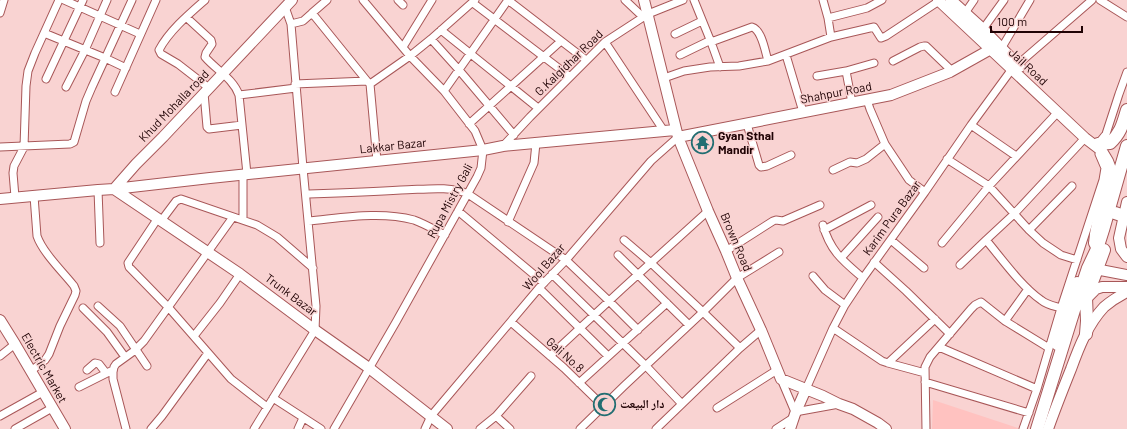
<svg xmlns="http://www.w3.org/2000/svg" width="1127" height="429" font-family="Barlow,'Noto Naskh Arabic',sans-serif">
<rect width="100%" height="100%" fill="#f9d3d2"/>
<path fill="#ffc2c0" d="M933,400l85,28v1h-86z"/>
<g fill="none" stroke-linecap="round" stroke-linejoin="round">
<defs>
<path id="street" d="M64,0l76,34
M205,0c-16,14 -36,31 -46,50l2,4 17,10 31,24
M398,0l5,5
M625,0l18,17
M694,0l17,42 9,25
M823,0l5,18 39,-10 15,-8
M1100,0l27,17
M473,3l96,73
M0,13l4,-13
M312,13l15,-13
M965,13l9,-13
M186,17l25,23 1,4 -6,9 -1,4c11,13 28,21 34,38l8,79
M828,18l3,19 43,-10 7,11 5,-2 53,-35
M291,24l12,-3 9,-8 55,68 -72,3
M983,29l21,-29
M441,30l97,78
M44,33l61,25 21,10
M675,34l27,-13
M431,39l28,31 55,65
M605,42l59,89
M711,42l41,-15c10,3 13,24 16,34
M403,47l29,-47
M1001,49l29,-49
M680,55l31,-15
M786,55l17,57
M893,61l27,-14 4,-1h2l26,25
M1017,65l75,-65
M846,71l28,-8
M817,76l29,-5 6,32
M664,78l20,-7 26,-4 29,-1 29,-5 63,-24
M46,79l37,-79
M367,81l3,3 7,77
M370,84l40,-28 21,-17 44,-39
M66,87l19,-37 22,-50
M444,91l64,-91 78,60
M115,92l41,-92
M204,93l3,34 2,2 33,-4
M239,95l57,-7
M469,124l92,-83
M747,124l12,41 2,2 6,-1 24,-11
M971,125l45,31
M885,144l24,36 16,12
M1098,144l8,-10 13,-40 8,-22
M503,146l27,-29 75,-75 43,-28 35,-14
M0,147l70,-3 4,-2 12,-41 6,-14 40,-87
M947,159l42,27 40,44 14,13 18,12 16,5
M833,170l17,-8 7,1 9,-4 19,-15 -15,-35 -3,-9
M98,190l2,53
M306,194c31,-1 63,-2 95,-4 20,0 48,-5 67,4l98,66 43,41 29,29
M15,197l-2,-24 1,-7 10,-19 2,-61 2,-15 7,-18 24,-53
M458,211l86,72
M158,218l-30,45 1,4 40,41 62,71 36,28
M243,220v-46
M161,221l15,-20 5,-2 76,26 20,12 36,31
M308,221c34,-3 72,-10 106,-1 11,4 21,10 31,15
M508,222l26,-59 2,-20
M823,225c7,26 20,36 40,53
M824,230l47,-25
M1029,230l43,-44
M891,240l33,28
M942,243l47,-57 69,-74
M726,251l47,-30 3,-1 7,1 37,-16
M618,255l71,70
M841,258l37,-41
M874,262l32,29 44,43
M960,265l26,-25
M552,274l94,92 36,38
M813,276l12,14 20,15
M539,288l69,68
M98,306l22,20 27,40
M83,308l24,24 18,25
M1061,308c-7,-2 -14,-3 -20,-8 -20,-14 -39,-41 -55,-60l28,-26 71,-76
M1005,321l23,-32
M511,322l53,46 39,38
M833,328l49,33 6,2 37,10
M194,336l26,-33 20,-29
M939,347l98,42
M740,348l-37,-36 34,-34 42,-26
M0,356l15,-12
M550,356l72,-67 86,-78
M888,363l47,-44
M87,370l8,-7 4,1 7,9
M31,371l14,-11 4,-6 11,-28 15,-31 1,-4 -2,-5c-11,-14 -31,-33 -37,-50l-3,-40
M781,379l14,33 44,-8
M925,382l104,31
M579,383l88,-80
M79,387l34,-17
M806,389l27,-61 12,-23 18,-27 62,-86 46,-67 41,-56
M273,398l48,31
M717,408l60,-38
M0,416l43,-24
M496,416l14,13
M15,429l37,-21
M126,429l-13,-50v-7l1,-5 2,-3 18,-13 10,-10 89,-124
M151,429l11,-13 46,-63
M254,429l61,-99 1,-24 -13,-138 -12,-144 -6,-17
M298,429l5,-11
M334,429l62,-107 81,-145 4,-9 2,-18 -8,-19 -31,-40 -34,-35 -47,-56
M425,429l6,-13 108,-128 27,-28 85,-99 27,-24
M480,429l16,-13 35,-40
M580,429l44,-43 79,-74 -52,-49 -27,-23
M656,429l84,-81 21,-18
M776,429l17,-11
M926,429l-1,-62 5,-10 41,-48 4,-4 6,-3 24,19 44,27
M1023,429l14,-40 24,-81 42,-128 2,-12 -6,-14 3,-3"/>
<path id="secondary" d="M644,0l34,137 30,74 18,40 11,27 24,52 20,49 42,17 16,8 14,5 25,14 8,6
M938,0l147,138 17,13 6,10 3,8 -11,39 -5,26 -1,9 3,6
M951,0l32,29 37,38
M678,137l213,-42 59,-23 41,-23
M114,189l126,85 75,56 54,38 78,61
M114,189l22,-25 27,-27 129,-137
M0,199l98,-9 16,-1 96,-11 273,-28 20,-4 172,-16
M1127,202l-8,36 2,11 6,8
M1090,268l37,7
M1087,298l9,-9 6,-2h25
M0,320l15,24 50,85
M1057,345l10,-34 10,-29
M790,429l5,-15 11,-25
M1048,429c7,-20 15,-40 23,-60 8,-22 17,-45 33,-62 7,-6 15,-11 23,-15"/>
<path id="primary" d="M1098,144l12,-1c11,-10 13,-20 17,-33
M1115,213l9,3
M1087,296l17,-46
M1086,334l1,-13 -1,-23
M1037,429l37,-119 14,-42 9,-19 6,-19 24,-84"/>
</defs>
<use href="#street" stroke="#a85758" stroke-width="9"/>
<use href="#secondary" stroke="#a85758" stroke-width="12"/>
<use href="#primary" stroke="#a85758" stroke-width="14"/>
<use href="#street" stroke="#fff" stroke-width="7"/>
<use href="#secondary" stroke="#fff" stroke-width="10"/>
<use href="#primary" stroke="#fff" stroke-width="12"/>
</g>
<defs>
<symbol id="temple-ring" viewBox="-11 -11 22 22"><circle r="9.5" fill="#f9d3d2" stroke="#236e72" stroke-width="1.5"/><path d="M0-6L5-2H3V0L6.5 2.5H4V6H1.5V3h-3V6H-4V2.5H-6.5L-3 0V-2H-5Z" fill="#236e72"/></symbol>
<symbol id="mosque-ring" viewBox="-11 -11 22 22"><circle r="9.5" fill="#f9d3d2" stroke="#236e72" stroke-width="1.5"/><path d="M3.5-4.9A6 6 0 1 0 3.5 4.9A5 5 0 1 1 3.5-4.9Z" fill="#236e72"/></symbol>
</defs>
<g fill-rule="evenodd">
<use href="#temple-ring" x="690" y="130" width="25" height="25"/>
<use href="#mosque-ring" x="592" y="392" width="25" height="25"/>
</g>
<g text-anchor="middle" stroke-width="3" stroke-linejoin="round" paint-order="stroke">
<g font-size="12" fill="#1f0204" stroke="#f9d3d2">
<text transform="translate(569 63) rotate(-44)" y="4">G.Kalgidhar Road</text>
<text transform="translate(1028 67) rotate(43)" y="4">Jail Road</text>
<text transform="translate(836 93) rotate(-11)" y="4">Shahpur Road</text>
<text transform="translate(174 106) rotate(-46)" y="4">Khud Mohalla road</text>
<text transform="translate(393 146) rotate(-6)" y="4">Lakkar Bazar</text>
<text transform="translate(450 201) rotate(-62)" y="4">Rupa Mistry Gali</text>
<text transform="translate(892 218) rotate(-54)" y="4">Karim Pura Bazar</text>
<text transform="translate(736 242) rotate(67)" y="4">Brown Road</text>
<text transform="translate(544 267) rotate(-49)" y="4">Wool Bazar</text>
<text transform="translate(291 295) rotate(37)" y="4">Trunk Bazar</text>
<text transform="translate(565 355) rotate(42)" y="4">Gali No.8</text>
<text transform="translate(44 368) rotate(60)" y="4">Electric Market</text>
</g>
<g font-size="12" font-weight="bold" fill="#1f0204" stroke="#f9d3d2" text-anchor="start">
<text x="718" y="140">Gyan Sthal<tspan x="718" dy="14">Mandir</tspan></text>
<text x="620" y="408">دار البیعت</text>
</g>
</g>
<path d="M991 26v6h91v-6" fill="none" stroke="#1f0204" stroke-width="2"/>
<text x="997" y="26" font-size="12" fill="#1f0204" stroke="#f9d3d2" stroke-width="3" paint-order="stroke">100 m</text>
</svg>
